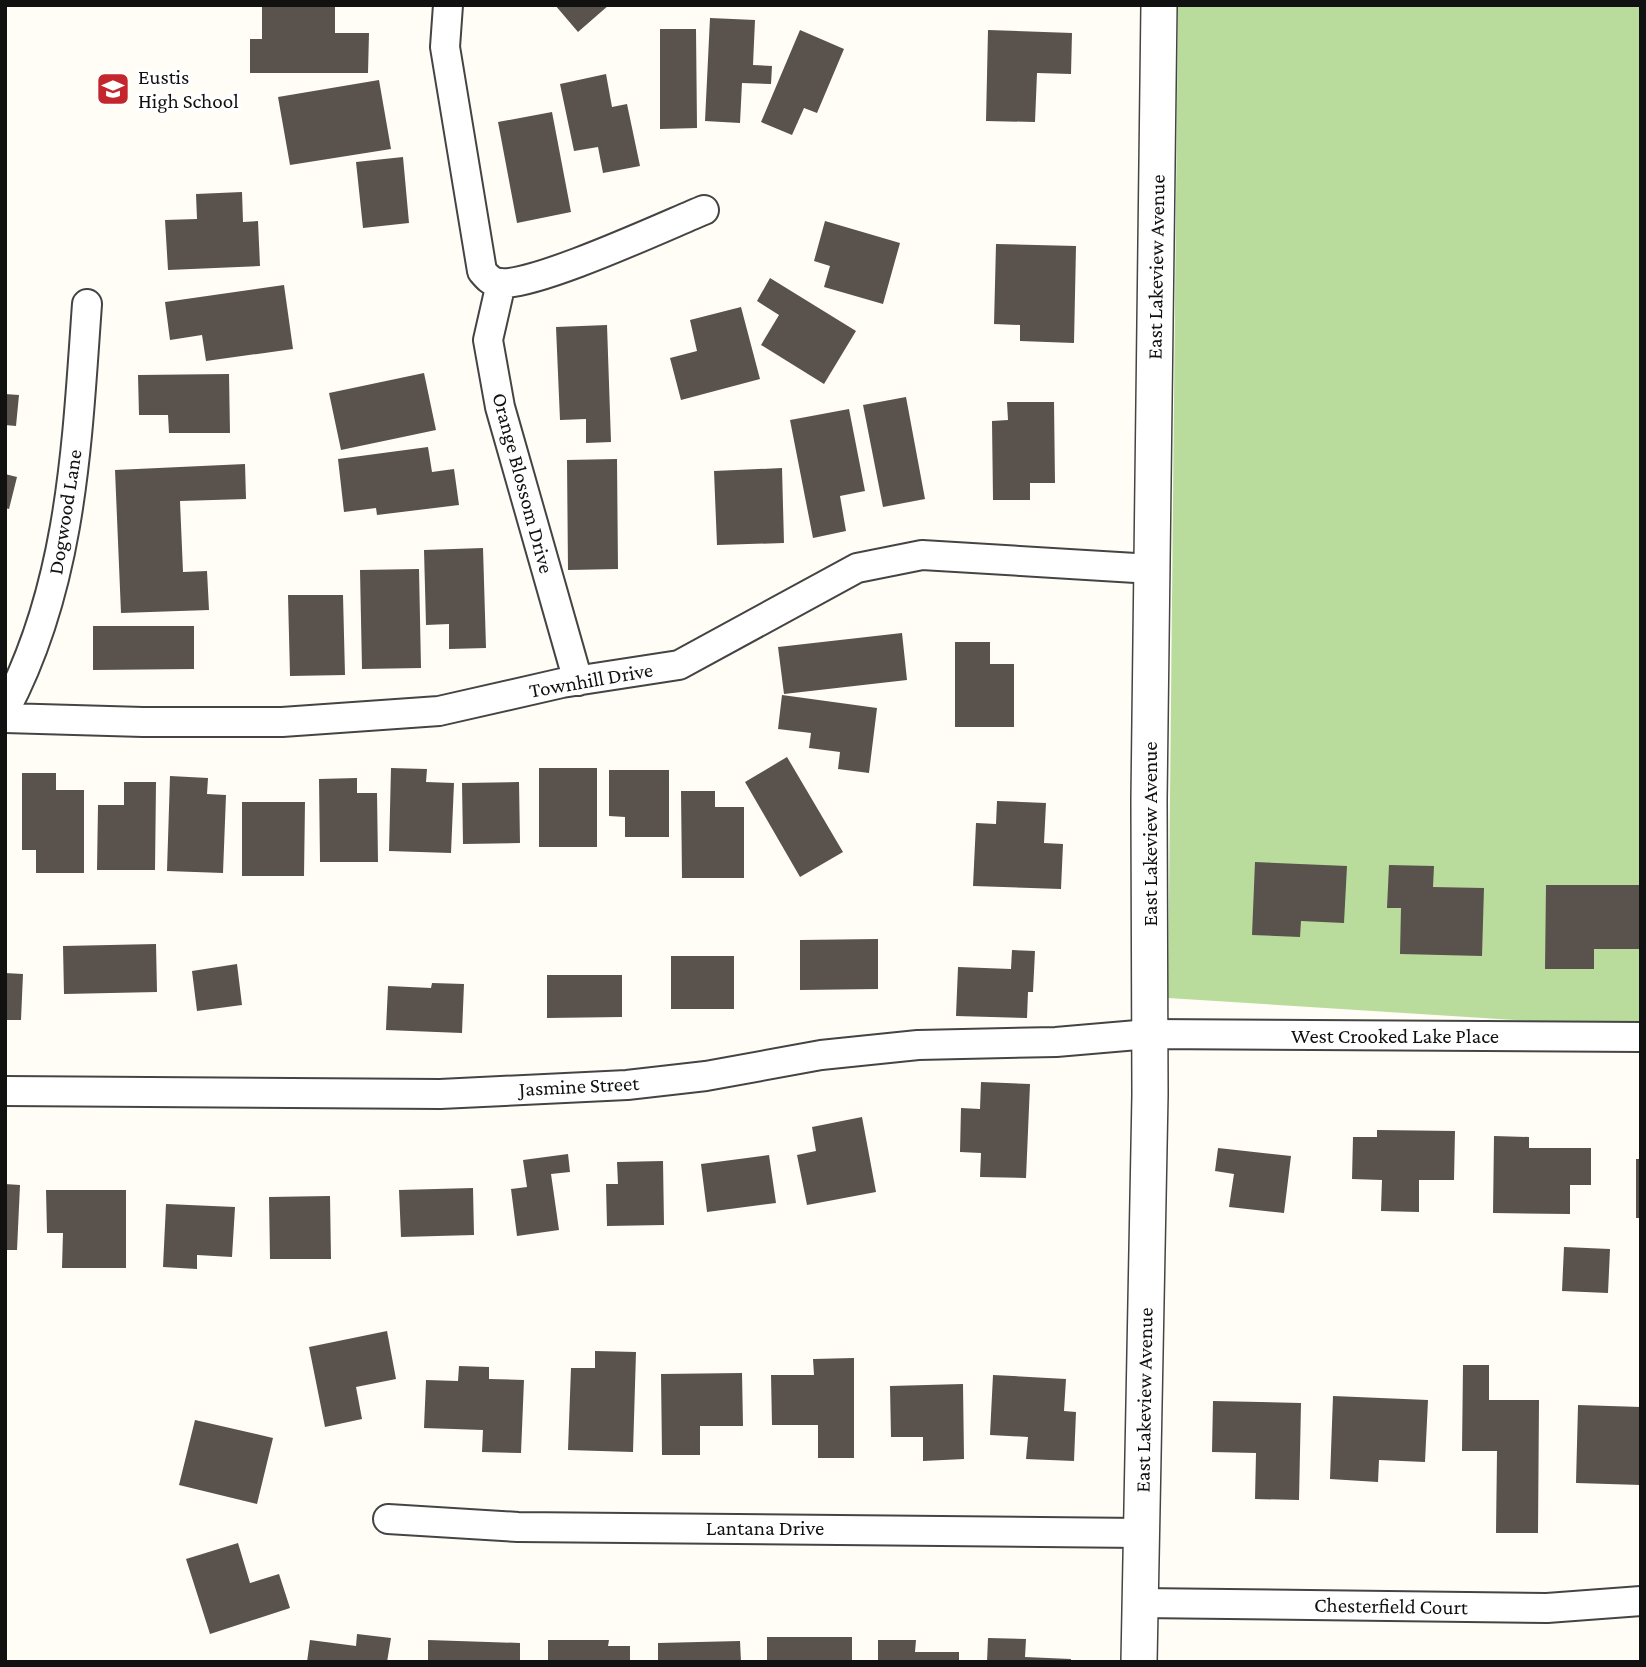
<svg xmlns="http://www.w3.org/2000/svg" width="1646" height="1667" font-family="'Crimson Pro',serif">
<rect width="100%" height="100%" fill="#fffdf5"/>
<path fill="#b9dc9c" d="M1178,5h463v1023l-473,-30z"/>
<path fill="#5a524d" d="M555,5h54l-31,27z
M262,7h73v26h34l-1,40h-118v-34h12z
M710,18l45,2 -2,45 19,1 -1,18 -29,-1 -2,40 -35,-2z
M660,29h36l1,99 -37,1z
M800,30l44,19 -27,64 -13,-5 -12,27 -31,-13z
M988,30l84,3 -1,41 -34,-1 -2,49 -49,-1z
M606,74l6,33 15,-3 13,62 -37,7 -5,-26 -24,4 -14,-67z
M379,80l12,69 -101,16 -12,-68z
M552,112l19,100 -54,11 -19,-101z
M403,157l6,66 -46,5 -7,-66z
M242,192l1,30 15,-1 2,45 -92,4 -3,-50 32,-1 -1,-25z
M825,221l75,22 -17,61 -59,-17 6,-21 -16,-5z
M996,244l80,2 -2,97 -54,-2v-16l-26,-1z
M770,278l86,53 -32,53 -63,-39 18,-30 -22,-14z
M284,285l9,64 -87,12 -4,-26 -32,5 -5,-38z
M741,307l19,72 -79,21 -11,-42 27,-7 -7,-31z
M607,325l4,117 -25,1v-24l-26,1 -4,-93z
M424,373l12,57 -95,20 -12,-57z
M229,374l1,59h-61l-1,-18h-29l-1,-40z
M5,394l14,1 -3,31 -11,-1z
M906,397l19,102 -42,8 -20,-102z
M1007,402h47l1,81h-25v17h-37l-1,-79 16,-1z
M849,409l16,82 -25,5 6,35 -33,7 -23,-118z
M428,447l4,25 22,-3 5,36 -82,10 -1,-7 -32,4 -6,-53z
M617,459l1,110 -50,1 -1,-110z
M245,464l1,35 -66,2 3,71 24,-1 2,39 -88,3 -6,-143z
M782,468l2,75 -67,2 -3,-74z
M5,474l12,3 -8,32 -4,-1z
M483,548l3,100 -37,1v-25l-23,1 -2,-75z
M419,569l2,99 -59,1 -2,-99z
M288,595h55l2,80 -55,1z
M93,626h101v43l-101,1z
M902,633l5,47 -123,14 -6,-47z
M955,642h35v22h24v63h-59z
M782,695l95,13 -8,65 -31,-4 2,-17 -31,-4 2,-15 -33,-4z
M787,757l56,95 -43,25 -55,-95z
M391,768l36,1 -1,13 28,1 -3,70 -62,-2z
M539,768h58v79h-58z
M609,770h60v67h-44v-20l-16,-1z
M22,773h34v17h28v83h-48v-23h-14z
M170,776l38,2 -1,16 19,1 -3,78 -56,-2z
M357,778v15h20l1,69h-58l-1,-83z
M124,782h32l-1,88h-58l1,-65h26z
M519,782l1,61 -57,1 -1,-61z
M681,791h34v16h29v71h-62z
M997,801l49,2 -2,40 19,1 -2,45 -88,-3 3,-63 20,1z
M242,802h63l-1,74h-62z
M1255,862l92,4 -3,57 -43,-2 -1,16 -48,-2z
M1389,865l45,1 -1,21 51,1 -2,68 -82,-2 1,-46h-14z
M1546,885h94v64h-46v20h-49z
M878,939v50l-78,1v-50z
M156,944l1,48 -93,2 -1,-48z
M1012,950l23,1 -2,41h-5l-1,26 -71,-2 2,-49 53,2z
M671,956h63v53h-63z
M237,964l5,41 -45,6 -5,-40z
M5,973l18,1 -2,46h-16z
M547,975h75v42l-75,1z
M432,983l32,1 -2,49 -76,-3 2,-44 43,2z
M981,1082l49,2 -4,94 -46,-1 1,-24 -21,-1 1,-44 19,1z
M862,1117l14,75 -69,13 -10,-50 19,-4 -4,-24z
M1377,1130l78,1 -1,49h-35v32l-38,-1 1,-31 -30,-1 1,-42h24z
M1494,1136l35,1v11h62v37h-21v29l-77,-1z
M1218,1148l73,8 -7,57 -55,-6 5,-33 -19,-3z
M568,1154l2,18 -19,2 8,56 -42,6 -6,-47 16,-2 -4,-27z
M769,1155l7,48 -69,9 -6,-48z
M1636,1159h5v59h-5z
M663,1161l1,64 -57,1 -1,-42h12l-1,-22z
M5,1184l15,1 -3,65h-12z
M473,1188l1,47 -73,2 -2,-47z
M46,1190h80v78h-64l1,-35h-16z
M330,1196l1,63h-61l-1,-62z
M166,1204l69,3 -3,50 -35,-2v14l-34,-2z
M1564,1247l46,2 -2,44 -46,-2z
M387,1331l9,48 -40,8 6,32 -37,8 -16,-80z
M595,1351l41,1 -3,100 -65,-2 3,-82h24z
M854,1358v100h-36v-33h-46l-1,-50h43l-1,-16z
M1463,1365h26v35h50l-1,133h-42l1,-82h-35z
M459,1366l30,1v12l35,1 -3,73 -39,-1 1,-22 -59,-2 2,-48 32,1z
M742,1373l1,53h-43v29h-38l-1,-81z
M993,1375l73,4 -2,32 12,1 -2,49 -48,-2 2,-22 -38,-2z
M963,1384l1,75 -41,2v-24h-32l-1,-51z
M1333,1396l95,4 -3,62 -46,-2 -1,22 -48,-3z
M1213,1401l88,2 -2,97 -44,-1 1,-46 -44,-1z
M1578,1405l63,2v78l-65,-2z
M195,1420l78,18 -16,66 -78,-19z
M238,1543l12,40 29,-9 11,34 -80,26 -24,-75z
M357,1634l34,4 -4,24h-80l3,-22 46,6z
M767,1637h85v25h-85z
M988,1638l38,1 -1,18 46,2v3h-84z
M428,1640l92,3v19h-92z
M548,1640h61l-1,6h22v16h-82z
M878,1640h38l-1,12h44v10h-81z
M740,1641l1,21h-83v-19z"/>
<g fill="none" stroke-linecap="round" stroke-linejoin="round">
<defs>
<path id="minor" d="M448,5l-3,42 37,224c5,6 9,11 17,12 35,4 166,-57 205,-73
M501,283l-13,57 12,67 78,274
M5,710c67,-126 72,-267 82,-406
M5,718l138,4h139l157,-11 123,-28 117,-18 178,-97 65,-13 230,14
M5,1091l435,3 187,-9 79,-9 115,-21 97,-10 138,-3 93,-8 492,3
M388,1519l130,8 623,6
M1140,1603l407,5 94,-7"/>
<path id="tertiary" d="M1139,1662l11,-567 -1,-295 10,-795"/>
</defs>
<use href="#minor" stroke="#444" stroke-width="32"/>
<use href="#tertiary" stroke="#444" stroke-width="38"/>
<use href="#minor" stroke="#fff" stroke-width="28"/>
<use href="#tertiary" stroke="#fff" stroke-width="35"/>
</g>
<defs>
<symbol id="school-square" viewBox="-11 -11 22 22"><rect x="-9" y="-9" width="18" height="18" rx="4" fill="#c4262e" stroke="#fff"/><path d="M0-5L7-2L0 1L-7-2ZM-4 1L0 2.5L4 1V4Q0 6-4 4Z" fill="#fff"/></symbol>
</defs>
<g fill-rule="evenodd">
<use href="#school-square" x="94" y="70" width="38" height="38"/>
</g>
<g text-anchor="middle" stroke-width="7" stroke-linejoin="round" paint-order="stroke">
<g font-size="21" fill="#111" stroke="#fff" text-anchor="start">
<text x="138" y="84">Eustis<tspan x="138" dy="24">High School</tspan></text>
</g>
<g font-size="21" fill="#111" stroke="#fff">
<text transform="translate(1156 267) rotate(-89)" y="7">East Lakeview Avenue</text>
<text transform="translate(523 483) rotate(75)" y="7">Orange Blossom Drive</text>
<text transform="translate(65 512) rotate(-81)" y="7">Dogwood Lane</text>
<text transform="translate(591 680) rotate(-10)" y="7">Townhill Drive</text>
<text transform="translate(1150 834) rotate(-90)" y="7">East Lakeview Avenue</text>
<text x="1395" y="1043">West Crooked Lake Place</text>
<text transform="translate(579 1086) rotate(-3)" y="7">Jasmine Street</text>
<text transform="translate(1144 1400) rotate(-89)" y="7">East Lakeview Avenue</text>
<text x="765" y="1535">Lantana Drive</text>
<text transform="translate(1391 1606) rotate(1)" y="7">Chesterfield Court</text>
</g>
</g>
<rect width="1646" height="1667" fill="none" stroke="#111111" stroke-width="14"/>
</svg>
